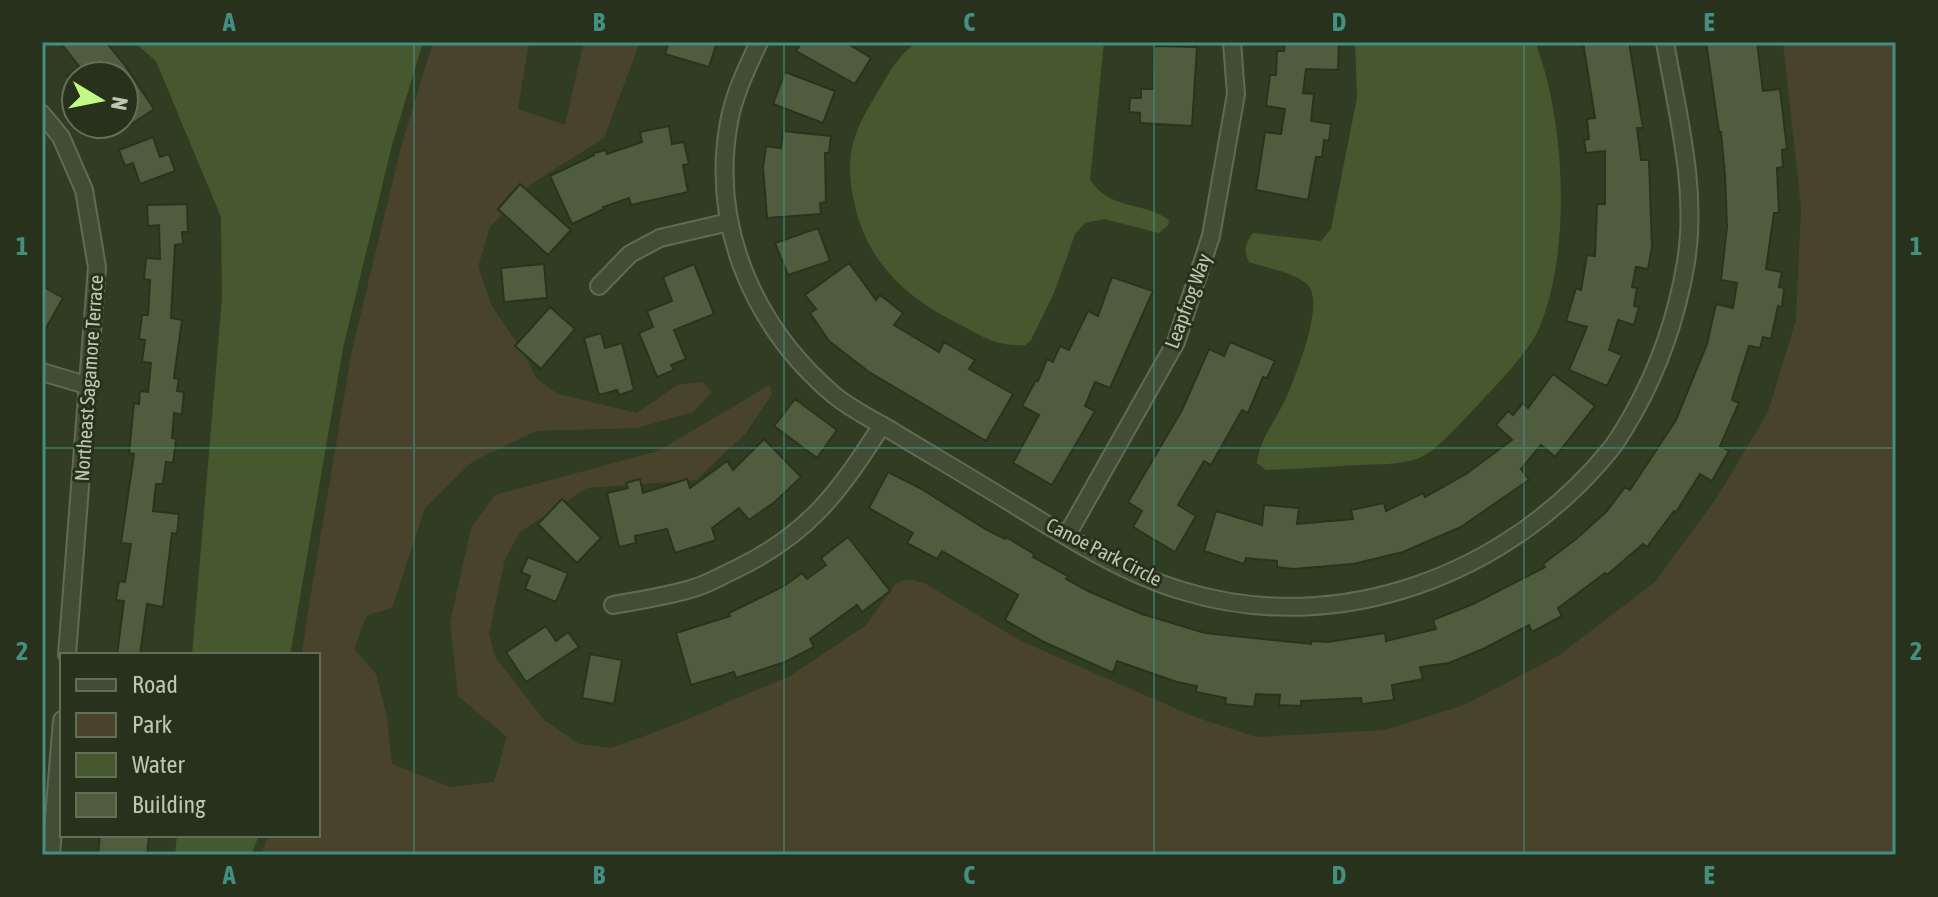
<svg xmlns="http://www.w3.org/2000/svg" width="1938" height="897" font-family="'Asap Condensed',sans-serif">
<rect width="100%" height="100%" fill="#313d22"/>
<path fill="#49432c" d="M433,42h96l-11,67 47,16 19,-83h56l-36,96 -74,47 -40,42 -12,40 14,39 29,43 16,30 21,15 79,19 40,-28 26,-3 9,10 -19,20 -56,16 -101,3 -63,30 -48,47 -33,100 -25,7 -13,34 22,25 11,43 5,47 58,23 44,-5 13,-45 -49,-41 -8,-73 21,-95 24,-33 163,-44 112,-66 2,9 -26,39 -50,47 -109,8 -67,44 -15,27 -16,75 6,23 49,63 35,24 32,4 53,-19 126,-53 76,-51 30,-42 13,-4 17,5 95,57 174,76 61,20 129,-7 79,-25 94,-49 97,-74 63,-86 50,-84 28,-92 5,-112 -18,-166h113v813h-1635l8,-20h49v-180h-16l5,-38 45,-267 49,-203z"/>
<path fill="#46592e" d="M134,42h289l-31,103 -49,203 -53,307h-98l30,-357 -1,-81 -65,-156z
M919,42h185l-14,138c21,31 53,21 79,40l-1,5 -9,8 -55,-14 -19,4 -10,11 -21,59 -23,47 -6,5c-28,2 -43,-9 -68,-22 -57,-29 -95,-67 -105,-132 -3,-17 -3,-38 3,-54 5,-16 14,-30 22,-44 12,-19 21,-40 42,-51z
M1355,42h180c30,76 36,202 7,279 -10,29 -45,63 -66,86 -14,14 -41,46 -59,52 -19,6 -40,5 -60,6 -30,2 -60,4 -91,5l-9,-7c3,-25 20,-44 30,-67 9,-21 39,-95 20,-112 -14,-12 -40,-16 -58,-22 -6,-12 -4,-18 4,-29l68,8 10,-12 26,-131z
M177,835h82l-8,20h-76z"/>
<path fill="#505c3e" stroke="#2a331d" stroke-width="2" d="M60,42h46l18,22 30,45 -30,20v-53h-57l12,-10z
M669,42h48l-8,25 -44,-13z
M802,42h43l26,16 -16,26 -59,-33z
M1285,42h54l-1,28 -32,-1 -3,24 11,1 -3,27 20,3 -2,17 -5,-1 -2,17h-6l-8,43 -52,-10 9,-58 16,2 4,-25 -19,-3 4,-31h6l1,-24h7z
M1583,42h46l14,86h-6l4,32h8l3,87 -4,22 -12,-2 -4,20 5,1 -3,18 5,1 -5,18 -16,-5 -9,30 13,5 -15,31 -38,-16 18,-43 -21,-6 10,-33 5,2 6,-35 8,1 2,-52h8v-53l-19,2 -2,-13 5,-1 -2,-20 8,-1z
M1706,42h51l6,49 17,-2 7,60 -5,1 1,17 -6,1 2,45h-5l-8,56 16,3 -3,15 5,1 -2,19 -4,-1 -7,33 -8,-2 -3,11 -11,-2 -17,54 7,3 -19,43 9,5 -17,30 -12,-7 -24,38 -2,-1 -27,36 -4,-3 -36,31 -2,-2 -47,35 4,8 -30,16 -3,-7 -46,24 -34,14 -29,4 3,12 -31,6 2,15 -32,4 -1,-6 -60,3v5l-22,-1 1,-10 -24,-1 -2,13 -29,-3 1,-6 -30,-6 1,-6 -20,-4 -60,-21 -4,12 -69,-31 -39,-22 13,-25 -76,-44 -5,8 -30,-16 6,-10 -44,-25 19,-36 32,16 65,41 20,10 1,-2 28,17 -1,3 35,19 -2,3 24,13 52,22 63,19 106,11v-3l17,1 57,-9 1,8 50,-12 -3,-9 40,-16 72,-37 -2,-3 33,-25 31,-28 18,-24 5,3 46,-70 31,-76 9,-40 17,4 4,-25 -16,-3 6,-53 -2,-52 -4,-43h-2z
M1154,46l43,1 -5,79 -52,-3v-10l-11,-1 1,-14h11v-9h12z
M785,72l50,19 -12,32 -50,-19z
M669,126l3,18 12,-2 5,22 -6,1 5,27 -57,13 -2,-7 -26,9 1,2 -32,15 -22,-48 44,-21v-2l12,-3 1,4 35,-12 -2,-10z
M783,131l48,5 -2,17h-4l1,49 -6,1 1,11 -54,4 -4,-51 3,-21 15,2z
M153,137l7,20 9,-3 6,17 -35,13 -7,-21 -8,3 -6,-16z
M520,184l51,46 -23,25 -50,-46z
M187,204l1,28h-6l1,12 -8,1 -4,73 11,2 -8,58 5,1 -2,12 7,1 -2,22 -8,-1 -2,25 4,1 -3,24 -7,-1 -3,22h-7l-3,27 26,3 -2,20 -5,-1 -9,74 -16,-3 -7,51h-23l7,-54 -8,-1 3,-19 6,1 6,-38 -10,-1 13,-89 -5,-1 5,-50 5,1 1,-13 8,1 3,-29 -9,-1 3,-22 -6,-1 3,-24h6l2,-35 -6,-1 2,-21 14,1 -1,-34 -11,1 -1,-21z
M818,228l12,33 -42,14 -13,-32z
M849,263l27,37 4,-5 23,18 -9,12 45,27 5,-10 31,18 -6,9 44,25 -27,47 -117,-69 -40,-31 -19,-28 6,-4 -11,-14z
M544,264l3,34 -43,4 -3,-34z
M694,264l20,50 -40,16 12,29 -15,6 3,5 -17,7 -18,-44 14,-6 -6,-16 25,-10 -9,-24z
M1112,277l41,14 -43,97 -15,-6 -10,24 10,5 -43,74 -39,-22 26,-48 -17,-9 14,-26 2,1 9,-22 6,3 7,-16 9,4 19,-39 10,5z
M42,286l21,12 -21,37z
M550,307l25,22 -34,40 -26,-23z
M601,333l4,15 17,-5 12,47 -15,5 -2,-5 -18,5 -15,-57z
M1230,342l45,19 -8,17 -4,-1 -15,36 -6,-3 -31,55 -7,-4 -26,44 18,11 -21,36 -42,-25 9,-16 -14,-9 54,-92 27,-61 15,7z
M1553,374l42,32 -40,51 -14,-12 -20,24 8,11 -68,47 -58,25 -50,12 -60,5 -16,-2v-6l-31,-3 -2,6 -40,-13 12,-40 46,14 2,-20 35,3 -2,16 56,-5 -2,-9 33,-7 2,8 37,-18 2,4 41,-23 46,-34 -16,-15 12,-14 5,4 10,-12 5,5z
M795,399l42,31 -20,28 -43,-32z
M764,439l37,38 -25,24 -27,19 -10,-12 -27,20 4,12 -41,13 -8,-24 -32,7 1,7 -17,4 -12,-54 21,-5 -2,-5 14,-4 3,14 44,-14 3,9 37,-27 6,9z
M562,499l39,39 -24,25 -39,-39z
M848,537l42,54 -28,21 -5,-7 -47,34 4,8 -29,15 -49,16 -2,-6 -43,13 -15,-52 54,-17 -1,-3 55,-27 18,-13 5,6 19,-14 -5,-7z
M528,557l40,16 -12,29 -31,-13 5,-13 -9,-4z
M546,626l10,15 12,-9 11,15 -53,35 -20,-30z
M590,654l32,6 -8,44 -32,-6z
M100,835h49l-2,20h-49z"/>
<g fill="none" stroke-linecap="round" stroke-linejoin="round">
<defs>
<path id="street" d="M759,42c-12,26 -25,52 -30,80 -19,105 25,205 105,273 17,14 39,25 58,36 29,18 59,35 88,53 63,37 132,86 203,107 157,48 326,-17 427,-141 9,-11 16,-24 23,-36 27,-48 44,-98 53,-152 12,-73 -9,-149 -21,-220
M42,114l19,23 23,53 13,77 -30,388
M599,286l31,-32 30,-16 69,-16
M42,372l47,14
M1067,535l109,-193 35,-106 25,-142 -4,-52
M613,605c27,-5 57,-9 84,-18 13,-4 26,-12 39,-18 73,-35 103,-77 146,-144
M51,855l11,-135"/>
</defs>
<use href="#street" stroke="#606a54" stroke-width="20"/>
<use href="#street" stroke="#434d36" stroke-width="16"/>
</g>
<path fill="none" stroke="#438f82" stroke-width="2" stroke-opacity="0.55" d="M414,42v813M784,42v813M1154,42v813M1524,42v813M42,448h1854"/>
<g text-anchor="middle" stroke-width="6" stroke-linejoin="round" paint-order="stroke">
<g font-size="20" fill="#bdc8b2" stroke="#28311c">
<text transform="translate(1188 301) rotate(-70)" y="7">Leapfrog Way</text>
<text transform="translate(89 378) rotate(-86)" y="7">Northeast Sagamore Terrace</text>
<text transform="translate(1104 552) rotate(27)" y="7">Canoe Park Circle</text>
</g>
</g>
<rect width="1938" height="897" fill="none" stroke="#28311c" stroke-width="88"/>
<rect x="60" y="653" width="260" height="184" fill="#28311c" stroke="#646d58" stroke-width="2"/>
<rect x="76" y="679" width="40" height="12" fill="#434d36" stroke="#646d58" stroke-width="2"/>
<text x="132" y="693" font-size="24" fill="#bdc8b2">Road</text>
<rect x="76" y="713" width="40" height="24" fill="#49432c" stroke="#646d58" stroke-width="2"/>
<text x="132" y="733" font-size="24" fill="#bdc8b2">Park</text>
<rect x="76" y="753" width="40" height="24" fill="#46592e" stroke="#646d58" stroke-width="2"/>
<text x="132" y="773" font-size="24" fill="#bdc8b2">Water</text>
<rect x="76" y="793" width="40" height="24" fill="#505c3e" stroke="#646d58" stroke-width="2"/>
<text x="132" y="813" font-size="24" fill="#bdc8b2">Building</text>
<g transform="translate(100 100) rotate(100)"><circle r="38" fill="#28311c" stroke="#646d58" stroke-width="2"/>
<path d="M0-6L14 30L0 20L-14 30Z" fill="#c2fa85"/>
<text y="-12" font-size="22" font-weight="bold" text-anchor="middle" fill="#bdc8b2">N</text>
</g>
<rect x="44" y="44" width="1850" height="809" fill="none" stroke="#438f82" stroke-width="3"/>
<g font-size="26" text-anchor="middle" font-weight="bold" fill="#438f82">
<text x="229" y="31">A</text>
<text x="599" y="31">B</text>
<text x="969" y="31">C</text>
<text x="1339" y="31">D</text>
<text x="1709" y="31">E</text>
<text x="22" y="255">1</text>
<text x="1916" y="255">1</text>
<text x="22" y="660">2</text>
<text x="1916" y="660">2</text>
<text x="229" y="884">A</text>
<text x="599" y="884">B</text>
<text x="969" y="884">C</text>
<text x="1339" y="884">D</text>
<text x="1709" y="884">E</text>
</g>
</svg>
